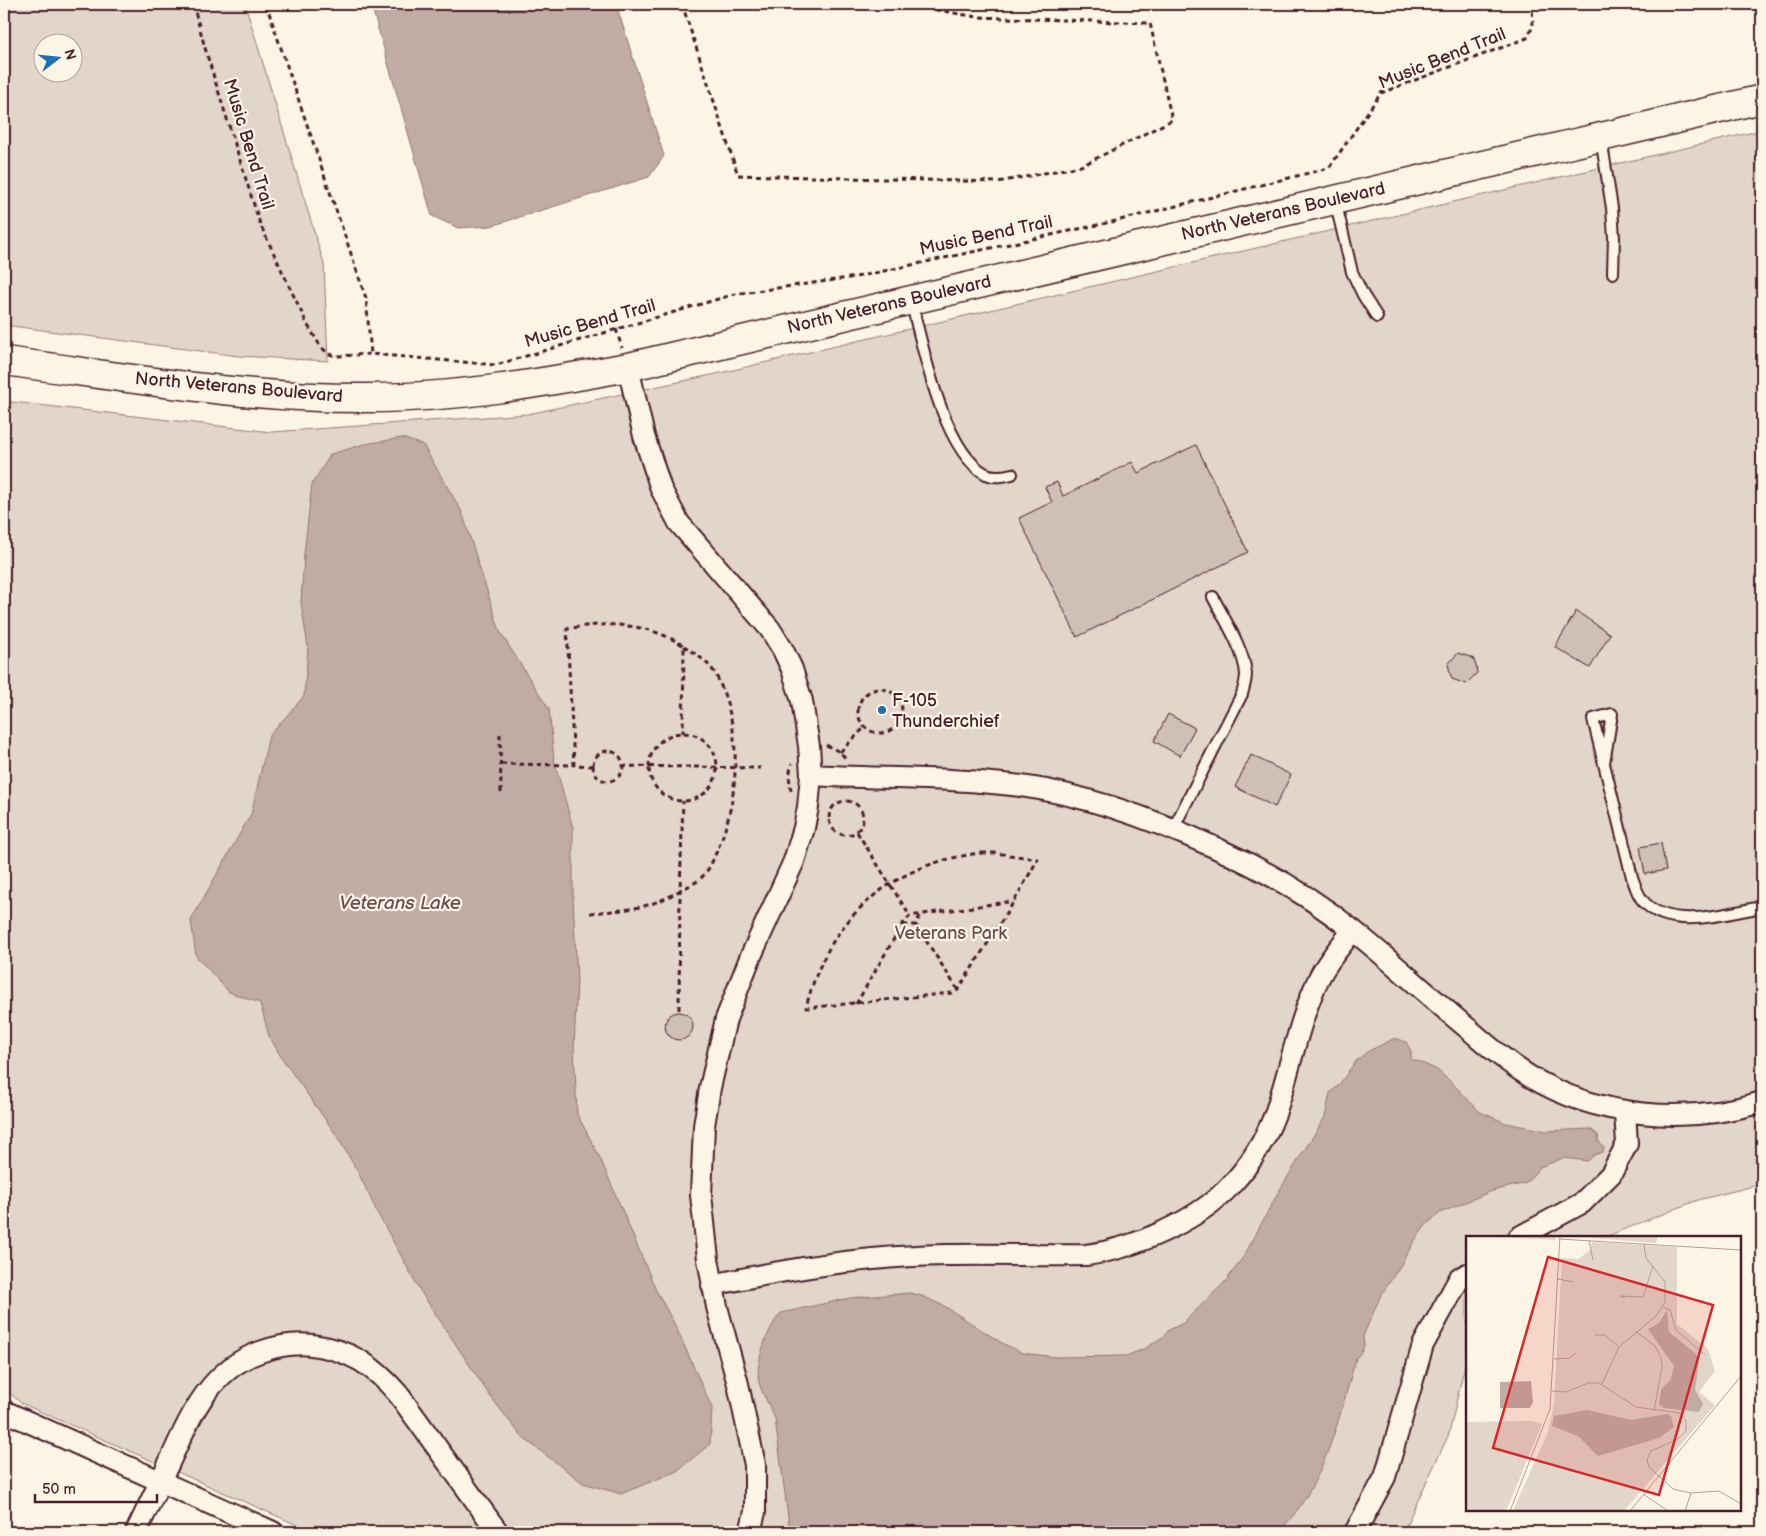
<svg xmlns="http://www.w3.org/2000/svg" width="1766" height="1536" font-family="'Balsamiq Sans',sans-serif">
<rect width="100%" height="100%" fill="#fcf5e5"/>
<filter id="ink" filterUnits="userSpaceOnUse"><feTurbulence type="fractalNoise" baseFrequency=".02" numOctaves="2"/><feDisplacementMap in="SourceGraphic" scale="10" xChannelSelector="R" yChannelSelector="G"/><feConvolveMatrix kernelMatrix="1 2 1 2 8 2 1 2 1" color-interpolation-filters="sRGB"/></filter>
<g filter="url(#ink)">
<path fill="#e2d5ca" stroke="#967a7a" fill-rule="evenodd" d="M4,4h241l79,260 4,97 -90,-5 -234,-31zM72,42v30h-30v-30z
M1762,130v1054l-64,16 -93,37h-138v119l-18,78 -46,98h-1090l-292,-129 -17,-15v-987l268,31 256,-18 188,-40z"/>
<path fill="#c0aca5" stroke="#917474" d="M371,4h245l48,152 -15,21 -158,49 -33,2 -26,-12z
M402,438l21,7 39,67 38,120 49,77 5,51 19,68v70l4,82 -3,69 3,65 24,46 55,130 20,37 36,81 -2,36 -33,27 -56,23 -38,-11 -61,-46 -32,-41 -69,-104 -43,-78 -20,-42 -23,-39 -52,-73 -14,-24 -9,-33 -31,-11 -33,-36 -5,-36 60,-106 18,-78 35,-40 4,-49 -7,-44 3,-49 8,-70 19,-30 34,-10z
M1395,1038l11,4 5,9v8l9,3 17,8 15,13 28,29 26,11 40,8 44,-2 8,6 1,7 5,6 -2,4 -8,3 -6,6 -24,-3 -24,9 -14,16 -34,8 -52,22 -14,12 -13,18 -11,20 -22,34 -17,39 1,9 -2,6 -6,7c-16,57 -33,133 -78,174h-488l-15,-113c-4,-12 -11,-21 -15,-33 -7,-20 7,-57 21,-73l69,-15 60,-5 12,3 22,10 58,37 20,10 34,4 70,-1 20,-8 18,-12 5,-6 14,-7 43,-42 18,-25 35,-65 46,-74 5,-24 9,-8 16,-23 12,-10z"/>
<path fill="#cfc0b7" stroke="#4a1f2b" d="M1196,445l52,107 -171,85 -58,-119 33,-16 -7,-15 12,-5 6,14 69,-34 6,11z
M1576,611l34,23 -20,34 -35,-21z
M1458,653l15,5 3,8 1,7 -11,11 -14,-5 -2,-6 -2,-9z
M1168,714l27,14 -15,28 -26,-15z
M1251,755l40,20 -16,32 -40,-20z
M1661,843l5,27 -21,4 -5,-27z
M665 1026a14 14 0 1 1 28 0a14 14 0 1 1-28 0Z"/>
<g fill="none" stroke-linecap="round" stroke-linejoin="round">
<defs>
<path id="lane" d="M1601,138l11,70 2,30 -1,35
M1335,200l17,72 11,23 14,22
M911,300c11,44 32,152 75,174 9,4 18,2 26,0
M1604,763l8,-49 -19,5 39,158c3,8 5,17 11,24 27,31 85,12 119,6
M1173,829l69,-135c2,-7 4,-13 4,-20 -2,-25 -22,-55 -33,-77"/>
<path id="street" d="M628,367l16,69 17,53 18,34 91,106 13,21 9,19 10,32 7,45 2,29 -3,32 -4,21 -10,33 -44,97 -24,61 -16,69 -6,38 -3,69 7,64 9,48 21,77 17,81v47l-5,20
M811,775c70,4 141,2 210,11 67,9 134,34 195,62 49,22 97,50 139,84 40,32 77,67 116,99 18,16 37,32 58,45 70,42 156,49 233,26
M1519,1237l63,-34 29,-29 16,-30 -2,-33
M712,1285c53,-11 107,-21 161,-26 71,-7 142,-3 213,-4 47,-6 112,-34 145,-70 19,-20 34,-45 44,-71 15,-44 23,-91 43,-134 8,-18 23,-34 35,-50
M4,1411l269,121
M136,1532c11,-23 22,-46 33,-69 21,-46 40,-93 91,-111 17,-6 35,-9 52,-7 39,5 62,21 87,50l99,137
M1355,1532l30,-55 38,-132 36,-66 8,-5"/>
<path id="secondary" d="M4,361c121,16 243,38 365,37 87,0 173,-15 259,-31l1134,-268"/>
</defs>
<use href="#lane" stroke="#4a1f2b" stroke-width="14"/>
<use href="#street" stroke="#4a1f2b" stroke-width="24"/>
<use href="#secondary" stroke="#4a1f2b" stroke-width="31"/>
<path stroke="#4a1f2b" stroke-width="3" stroke-dasharray="5 4" stroke-linecap="butt" d="M193,4l14,51 53,169 47,100 14,23 8,7 8,2 34,-2
M266,4l100,294 5,56 125,11 239,-71 121,-17 260,-56 213,-53 52,-75 146,-55 6,-12 -1,-22
M682,4l56,171 260,7 83,-16 91,-46 -22,-97 -173,-6 -74,-13
M1611,4l4,5 18,-5
M616,329l6,19
M858 711a22 22 0 1 1 44 0a22 22 0 1 1-44 0Z
M649 767a34 34 0 1 1 68 0a34 34 0 1 1-68 0Z
M500,734l1,60
M826,745l14,7 7,8
M593 766a15 15 0 1 1 30 0a15 15 0 1 1-30 0Z
M840,752l25,-25
M501,764l73,1
M593,766l-19,-1 -7,-136c40,-8 82,-6 117,17l-1,87
M622,766l139,2
M791,791l-2,-15 3,-13
M829 818a17 17 0 1 1 34 0a17 17 0 1 1-34 0Z
M857,832l53,84
M982,853h13l43,6 -25,44 -55,87 -6,3 -146,15c21,-89 85,-145 176,-155z
M590,913c33,-3 62,-4 90,-23l3,-89
M903,925h13l5,-12
M916,925l42,65
M856,1004l46,-79 8,-9 97,-14 6,1
M679,1010l1,-120c7,-3 14,-6 20,-11 10,-9 14,-22 19,-33 21,-52 23,-117 -2,-169 -6,-13 -21,-23 -33,-31"/>
<use href="#lane" stroke="#fcf5e5" stroke-width="10"/>
<use href="#street" stroke="#fcf5e5" stroke-width="20"/>
<use href="#secondary" stroke="#fcf5e5" stroke-width="28"/>
</g>
</g>
<circle fill="#1f6fb2" stroke="#fcf5e5" stroke-width="2" cx="882" cy="710" r="5"/>
<g text-anchor="middle" stroke-width="4.5" stroke-linejoin="round" paint-order="stroke">
<g font-size="18" fill="#4a1f2b" stroke="#fcf5e5">
<text transform="translate(1442 58) rotate(-22)" y="6">Music Bend Trail</text>
<text transform="translate(249 144) rotate(73)" y="6">Music Bend Trail</text>
<text transform="translate(1283 211) rotate(-13)" y="6">North Veterans Boulevard</text>
<text transform="translate(986 235) rotate(-12)" y="6">Music Bend Trail</text>
<text transform="translate(889 304) rotate(-13)" y="6">North Veterans Boulevard</text>
<text transform="translate(590 323) rotate(-16)" y="6">Music Bend Trail</text>
<text transform="translate(239 387) rotate(5)" y="6">North Veterans Boulevard</text>
</g>
<g font-size="18" fill="#4a1f2b" stroke="#fcf5e5" text-anchor="start">
<text x="892" y="706">F-105<tspan x="892" dy="21">Thunderchief</tspan></text>
</g>
<g font-size="18" fill="#704c53" stroke="#fcf5e5">
<text x="951" y="939">Veterans Park</text>
</g>
<g font-size="19" font-style="italic" fill="#6d4950" stroke="#fcf5e5">
<text x="400" y="909">Veterans Lake</text>
</g>
</g>
<g transform="translate(1466 1236)">
<rect width="275" height="275" fill="#fcf5e5"/>
<path d="M13,0h77l-1,4zM100,0h92l-2,7zM126,6l85,5v77l31,25 7,22 -16,21 16,13 -91,106h-111l35,-79 6,-28 8,-146 16,1 12,-9zM66,185l10,3 -36,87h-40v-89z" fill="#e2d5ca"/>
<path d="M201,74l2,22 27,22 3,8 -4,28 8,14 -4,8 -35,-4 -5,-4 2,-14 10,-11 3,-13 -26,-37 11,-6zM65,145l2,21 -3,6h-30v-26zM121,174l44,10 36,-6 4,2 3,11 -15,11 -61,18 -20,-20 -26,-10 2,-10z" fill="#c0aca5"/>
<path fill="none" stroke="#b59f9b" stroke-width="1" d="M93,3l182,11M123,5l4,19M92,43l15,3M159,62l-5,-2 23,1 10,-31M197,71l7,3 6,20 29,25M169,95l20,15 6,11 1,10 -8,44M129,99h10l14,12M88,123l16,-1 6,-5M136,148l17,-37 37,-31 9,-14v-20l-19,-24 -2,-14M86,155l14,1 22,-9h11l37,24 44,6 6,8v10l-8,8 -27,12 -4,9 2,7 24,22 18,4 28,-2 22,13M177,258l25,17M44,275l40,-102 10,-173M164,275l111,-135M219,275l6,-18"/>
<path fill="#d62828" fill-opacity="0.15" stroke="#d62828" stroke-width="2.5" d="M82,21l165,48 -54,190 -166,-47z"/>
<rect width="275" height="275" fill="none" stroke="#4a1f2b" stroke-width="2.5"/>
</g>
<rect width="1766" height="1536" fill="none" stroke="#fcf5e5" stroke-width="20"/>
<rect x="10" y="10" width="1746" height="1516" fill="none" stroke="#4a1f2b" stroke-width="2" filter="url(#ink)"/>
<g transform="translate(58 58) rotate(74)"><circle r="24" fill="#fcf5e5" stroke="#b59f9b"/>
<path d="M0-4L9 19L0 12L-9 19Z" fill="#1f6fb2"/>
<text y="-8" font-size="14" font-weight="bold" text-anchor="middle" fill="#4a1f2b">N</text>
</g>
<path d="M35 1494v8h122v-8" fill="none" stroke="#4a1f2b" stroke-width="2.5"/>
<text x="42" y="1494" font-size="15" fill="#4a1f2b" stroke="#fcf5e5" stroke-width="4" paint-order="stroke">50 m</text>
</svg>
